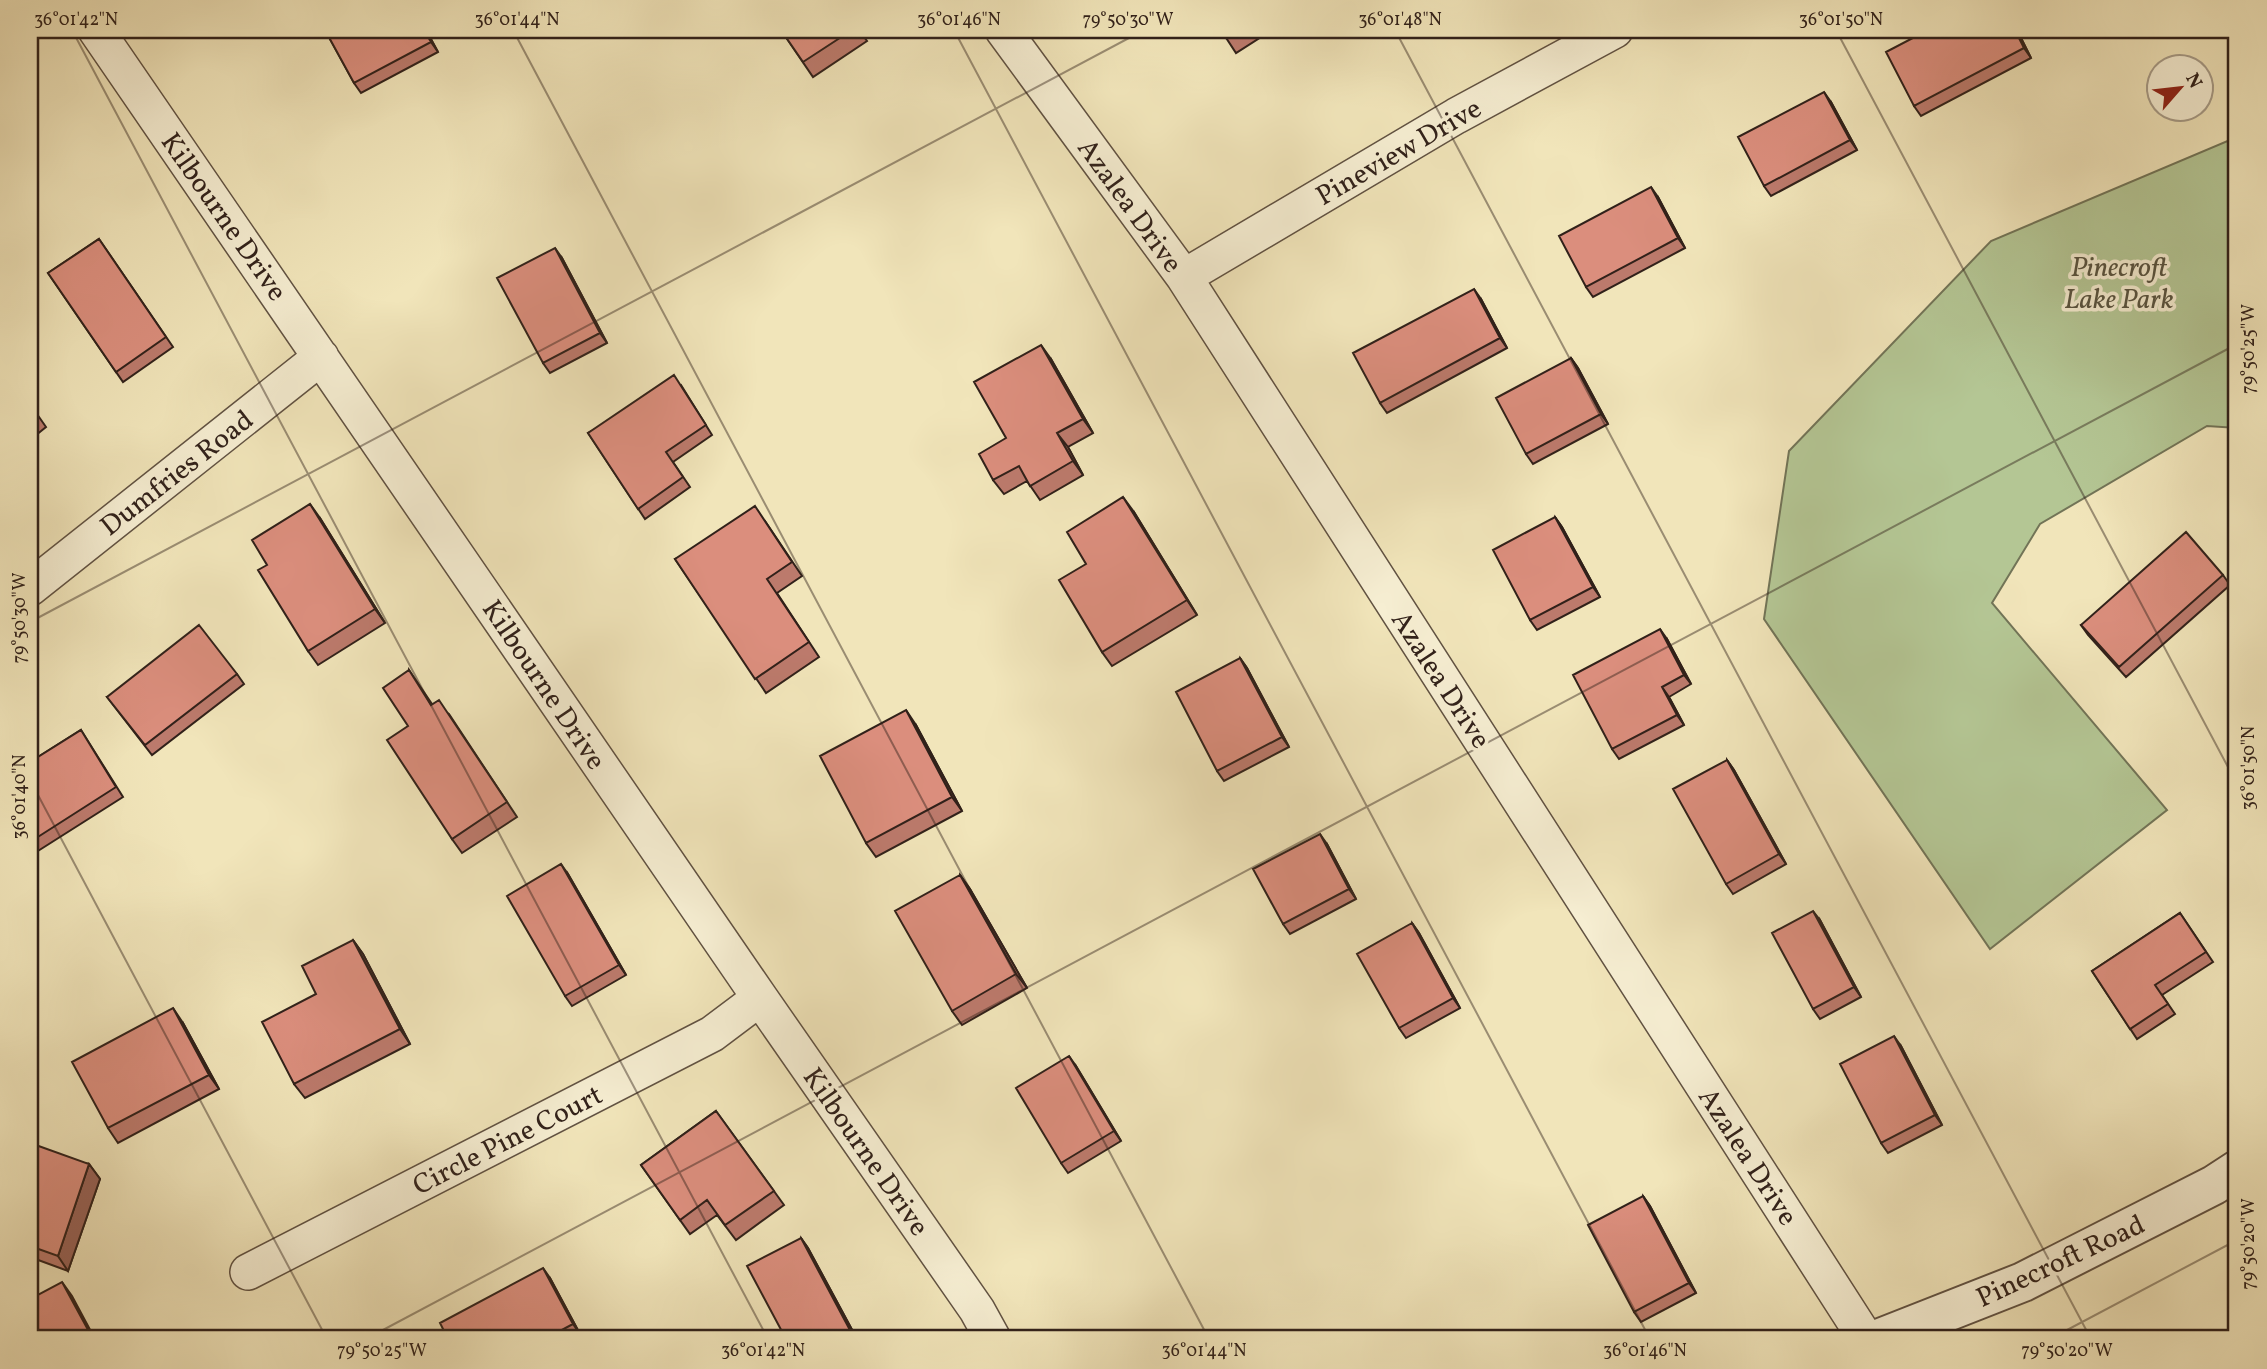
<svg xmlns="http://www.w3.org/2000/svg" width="2267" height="1369" font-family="Vollkorn,serif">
<rect width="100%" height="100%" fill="#f1e5ba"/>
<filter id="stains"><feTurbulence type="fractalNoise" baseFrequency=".00286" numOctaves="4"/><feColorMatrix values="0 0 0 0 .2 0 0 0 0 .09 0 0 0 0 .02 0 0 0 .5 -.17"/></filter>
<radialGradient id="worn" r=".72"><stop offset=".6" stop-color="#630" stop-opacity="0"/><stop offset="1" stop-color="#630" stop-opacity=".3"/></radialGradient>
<path fill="#b4c694" stroke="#727457" stroke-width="2" d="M2237,137v291l-30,-2 -167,98 -48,79 175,207 -177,139 -226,-330 25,-168 202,-210z"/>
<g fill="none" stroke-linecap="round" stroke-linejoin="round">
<defs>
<path id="minor" d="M96,30l664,968 217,312 16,29
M1003,30l181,247 682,1062
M1184,277l272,-161 159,-86
M30,588l291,-231
M248,1272l464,-238 48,-36"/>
<path id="tertiary" d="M1878,1339l145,-57 191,-97 23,-15"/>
</defs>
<use href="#minor" stroke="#615242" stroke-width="38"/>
<use href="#tertiary" stroke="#615242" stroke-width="42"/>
<use href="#minor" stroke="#f6eed2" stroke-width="35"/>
<use href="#tertiary" stroke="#f6eed2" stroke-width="38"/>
</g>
<path fill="#bc7a6c" stroke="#31211a" stroke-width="2" d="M325,30h101l12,22 -77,41 -7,-10z
M781,30h78l8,11 -54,36z
M1221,30h51l-36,23z
M2017,30l14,28 -110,58 -7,-10z
M1831,102l26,48 -86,46 -7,-10z
M1658,197l27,51 -92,49 -7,-10z
M99,239l74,108 -50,35 -75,-109z
M562,258l45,85 -57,30 -7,-10z
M1481,299l26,49 -120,65 -7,-10z
M1571,358l7,10 30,56 -75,40 -7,-10z
M1051,359l42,74 -25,14 15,28 -43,25 -13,-19 -23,13 -11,-14 13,-42z
M681,385l31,50 -39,27 17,25 -45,32 -57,-86z
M30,404l16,23 -16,13z
M1134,512l63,103 -85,51 -10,-14 -16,-88z
M1555,517l7,10 38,70 -63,33 -7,-10z
M320,518l65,105 -67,42 -10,-14 -41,-86z
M765,521l37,55 -25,17 42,64 -53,36 -91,-134z
M2223,575l7,10 -104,92 -38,-42 -7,-10z
M1667,639l24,45 -22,13 15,28 -65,34 -7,-10z
M1240,658l7,10 42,79 -65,34 -7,-10z
M409,670l23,34 17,10 68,103 -55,36 -10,-14 -44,-113z
M237,674l7,10 -92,71 -45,-58z
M916,725l46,86 -86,46 -10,-14z
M81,730l42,67 -93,59v-94z
M1727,760l7,10 52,94 -53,30 -7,-10z
M1327,844l29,55 -66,35 -7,-10z
M568,874l58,101 -54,31 -7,-10z
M960,875l10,14 57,99 -65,37 -10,-14z
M2180,913l33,49 -51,33 13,19 -38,25 -45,-68z
M1820,920l41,77 -41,22 -7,-10z
M1412,923l7,10 41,75 -54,30 -7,-10z
M353,940l10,14 47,90 -105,54 -11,-14 22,-90z
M183,1023l36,66 -101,54 -10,-15z
M1901,1046l41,79 -54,28 -7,-10z
M1076,1066l45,75 -53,32 -7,-10z
M716,1111l68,94 -48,35 -19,-25 -27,19 -49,-69z
M30,1153l59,11 11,15 -32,92 -38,-14z
M1643,1196l7,10 46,87 -55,29 -7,-10z
M801,1238l7,10 49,91h-71z
M550,1278l30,56 -10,5h-122z"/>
<path fill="#996358" stroke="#31211a" stroke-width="2" d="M424,30h2l12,22 -7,-10z
M2015,30h2l14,28 -7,-10z
M1824,92l7,10 26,48 -7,-10z
M1651,187l7,10 27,51 -7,-10z
M555,248l7,10 45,85 -7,-10z
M1474,289l7,10 26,49 -7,-10z
M1041,345l10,14 42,74 -10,-14z
M1571,358l7,10 30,56 -7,-10z
M1057,433l11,14 15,28 -10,-14z
M1123,497l11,15 63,103 -10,-15z
M310,504l10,14 65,105 -10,-14z
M1555,517l7,10 38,70 -7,-10z
M1660,629l7,10 24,45 -7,-9z
M1240,658l7,10 42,79 -7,-10z
M1662,687l7,10 15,28 -7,-10z
M906,710l10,15 46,86 -10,-14z
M1727,760l7,10 52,94 -7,-10z
M1320,834l7,10 29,55 -7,-10z
M561,864l7,10 58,101 -7,-10z
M960,875l10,14 57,99 -11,-14z
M1813,911l7,9 41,77 -7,-10z
M1412,923l7,10 41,75 -7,-10z
M353,940l10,14 47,90 -10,-15z
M173,1008l10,15 36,66 -10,-14z
M1894,1036l7,10 41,79 -7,-10z
M1069,1056l7,10 45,75 -7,-10z
M89,1164l11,15 -32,92 -10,-15z
M1643,1196l7,10 46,87 -7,-10z
M801,1238l7,10 49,91 -6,-7z
M543,1268l7,10 30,56 -7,-10z
M62,1282l10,14 23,43h-2z"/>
<path fill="#db8e7d" stroke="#31211a" stroke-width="2" d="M325,30h99l7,12 -77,41z
M781,30h71l-49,32z
M1221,30h18l-13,8z
M1928,30h87l9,18 -110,58 -28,-54z
M1824,92l26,48 -86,46 -26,-49z
M1651,187l27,51 -92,49 -27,-51z
M99,239l67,98 -50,35 -68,-99z
M555,248l45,85 -57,30 -46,-85z
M1474,289l26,49 -120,65 -27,-50z
M1041,345l42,74 -26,14 16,28 -43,25 -11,-20 -26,14 -14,-26 27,-16 -32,-56z
M1571,358l30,56 -75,40 -30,-56z
M674,375l32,50 -40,27 17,25 -45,32 -50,-76z
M30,404l6,8 -6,5z
M1123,497l64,103 -85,52 -43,-72 27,-16 -19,-32z
M310,504l65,105 -67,42 -50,-81 9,-5 -15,-25z
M755,506l37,56 -25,17 42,63 -54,37 -80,-120z
M1555,517l38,70 -63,33 -37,-70z
M2186,532l37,43 -104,92 -38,-42z
M199,625l38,49 -92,71 -38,-48z
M1660,629l24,46 -22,12 15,28 -65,34 -39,-74z
M1240,658l42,79 -65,34 -41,-79z
M409,670l22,35 8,-5 68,102 -55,37 -65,-99 21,-14 -25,-38z
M906,710l46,87 -86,46 -46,-87z
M81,730l35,57 -86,55v-80z
M1727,760l52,94 -53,30 -53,-95z
M1320,834l29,55 -66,35 -30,-55z
M561,864l58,101 -54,31 -58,-100z
M960,875l56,99 -64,37 -57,-100z
M1813,911l41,76 -41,22 -41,-76z
M2180,913l26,39 -51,33 13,19 -38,25 -38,-58z
M1412,923l41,75 -54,30 -42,-74z
M353,940l47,89 -106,55 -32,-62 54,-28 -14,-28z
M173,1008l36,67 -101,53 -36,-66z
M1894,1036l41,79 -54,28 -41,-79z
M1069,1056l45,75 -53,32 -45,-75z
M716,1111l58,80 -49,34 -18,-25 -27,20 -39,-55z
M33,1144l56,20 -31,92 -28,-10v-93z
M1643,1196l46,87 -55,29 -46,-87z
M801,1238l50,94 -13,7h-52l-39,-73z
M543,1268l30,56 -28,15h-97l-8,-16z
M62,1282l31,57h-63v-40z"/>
<path fill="none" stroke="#31211a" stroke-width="2" stroke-opacity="0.45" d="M72,30l696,1309M513,30l696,1309M954,30l696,1309M1395,30l696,1309M1836,30l401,754M30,622l1114,-592M30,780l297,559M366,1339l1871,-995M2050,1339l187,-99"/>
<g text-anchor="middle" stroke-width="7" stroke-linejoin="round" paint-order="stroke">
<g font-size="28" fill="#31211a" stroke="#f6eed2">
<text transform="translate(1398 151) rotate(-30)" y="10">Pineview Drive</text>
<text transform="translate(1131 205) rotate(54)" y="10">Azalea Drive</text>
<text transform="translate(225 216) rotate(55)" y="10">Kilbourne Drive</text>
<text transform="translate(176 472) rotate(-38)" y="10">Dumfries Road</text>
<text transform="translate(1442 679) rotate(57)" y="10">Azalea Drive</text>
<text transform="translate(545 684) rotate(56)" y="10">Kilbourne Drive</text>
<text transform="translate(507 1139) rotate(-27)" y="10">Circle Pine Court</text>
<text transform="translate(867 1151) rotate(55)" y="10">Kilbourne Drive</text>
<text transform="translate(1749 1156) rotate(57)" y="10">Azalea Drive</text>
<text transform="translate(2060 1260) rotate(-25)" y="10">Pinecroft Road</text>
</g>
<g font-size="28" font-style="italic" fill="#58533f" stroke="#f6eed2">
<text x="2119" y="276">Pinecroft<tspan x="2119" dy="32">Lake Park</tspan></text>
</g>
</g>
<rect width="2267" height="1369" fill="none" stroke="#f1e5ba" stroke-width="77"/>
<g transform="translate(2180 88) rotate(62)"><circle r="33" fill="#f6eed2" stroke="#a79c88" stroke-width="2"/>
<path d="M0-5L12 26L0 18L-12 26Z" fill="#8f2418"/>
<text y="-10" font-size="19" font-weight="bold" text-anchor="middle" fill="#31211a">N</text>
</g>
<rect x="38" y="38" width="2190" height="1292" fill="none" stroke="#31211a" stroke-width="2.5"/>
<g font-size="18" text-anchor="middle" fill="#31211a">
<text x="76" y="25">36°01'42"N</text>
<text x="517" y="25">36°01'44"N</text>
<text x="959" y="25">36°01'46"N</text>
<text x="1128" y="25">79°50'30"W</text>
<text x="1400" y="25">36°01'48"N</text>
<text x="1841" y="25">36°01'50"N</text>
<text transform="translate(2248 349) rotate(-90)" y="6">79°50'25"W</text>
<text transform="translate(19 618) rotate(-90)" y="6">79°50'30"W</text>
<text transform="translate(2248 768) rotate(-90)" y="6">36°01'50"N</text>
<text transform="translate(19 797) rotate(-90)" y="6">36°01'40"N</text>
<text transform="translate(2248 1244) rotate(-90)" y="6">79°50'20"W</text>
<text x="382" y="1356">79°50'25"W</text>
<text x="763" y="1356">36°01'42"N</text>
<text x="1204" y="1356">36°01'44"N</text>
<text x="1645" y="1356">36°01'46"N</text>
<text x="2067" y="1356">79°50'20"W</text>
</g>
<rect width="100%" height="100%" filter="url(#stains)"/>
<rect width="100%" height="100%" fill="url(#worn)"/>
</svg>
